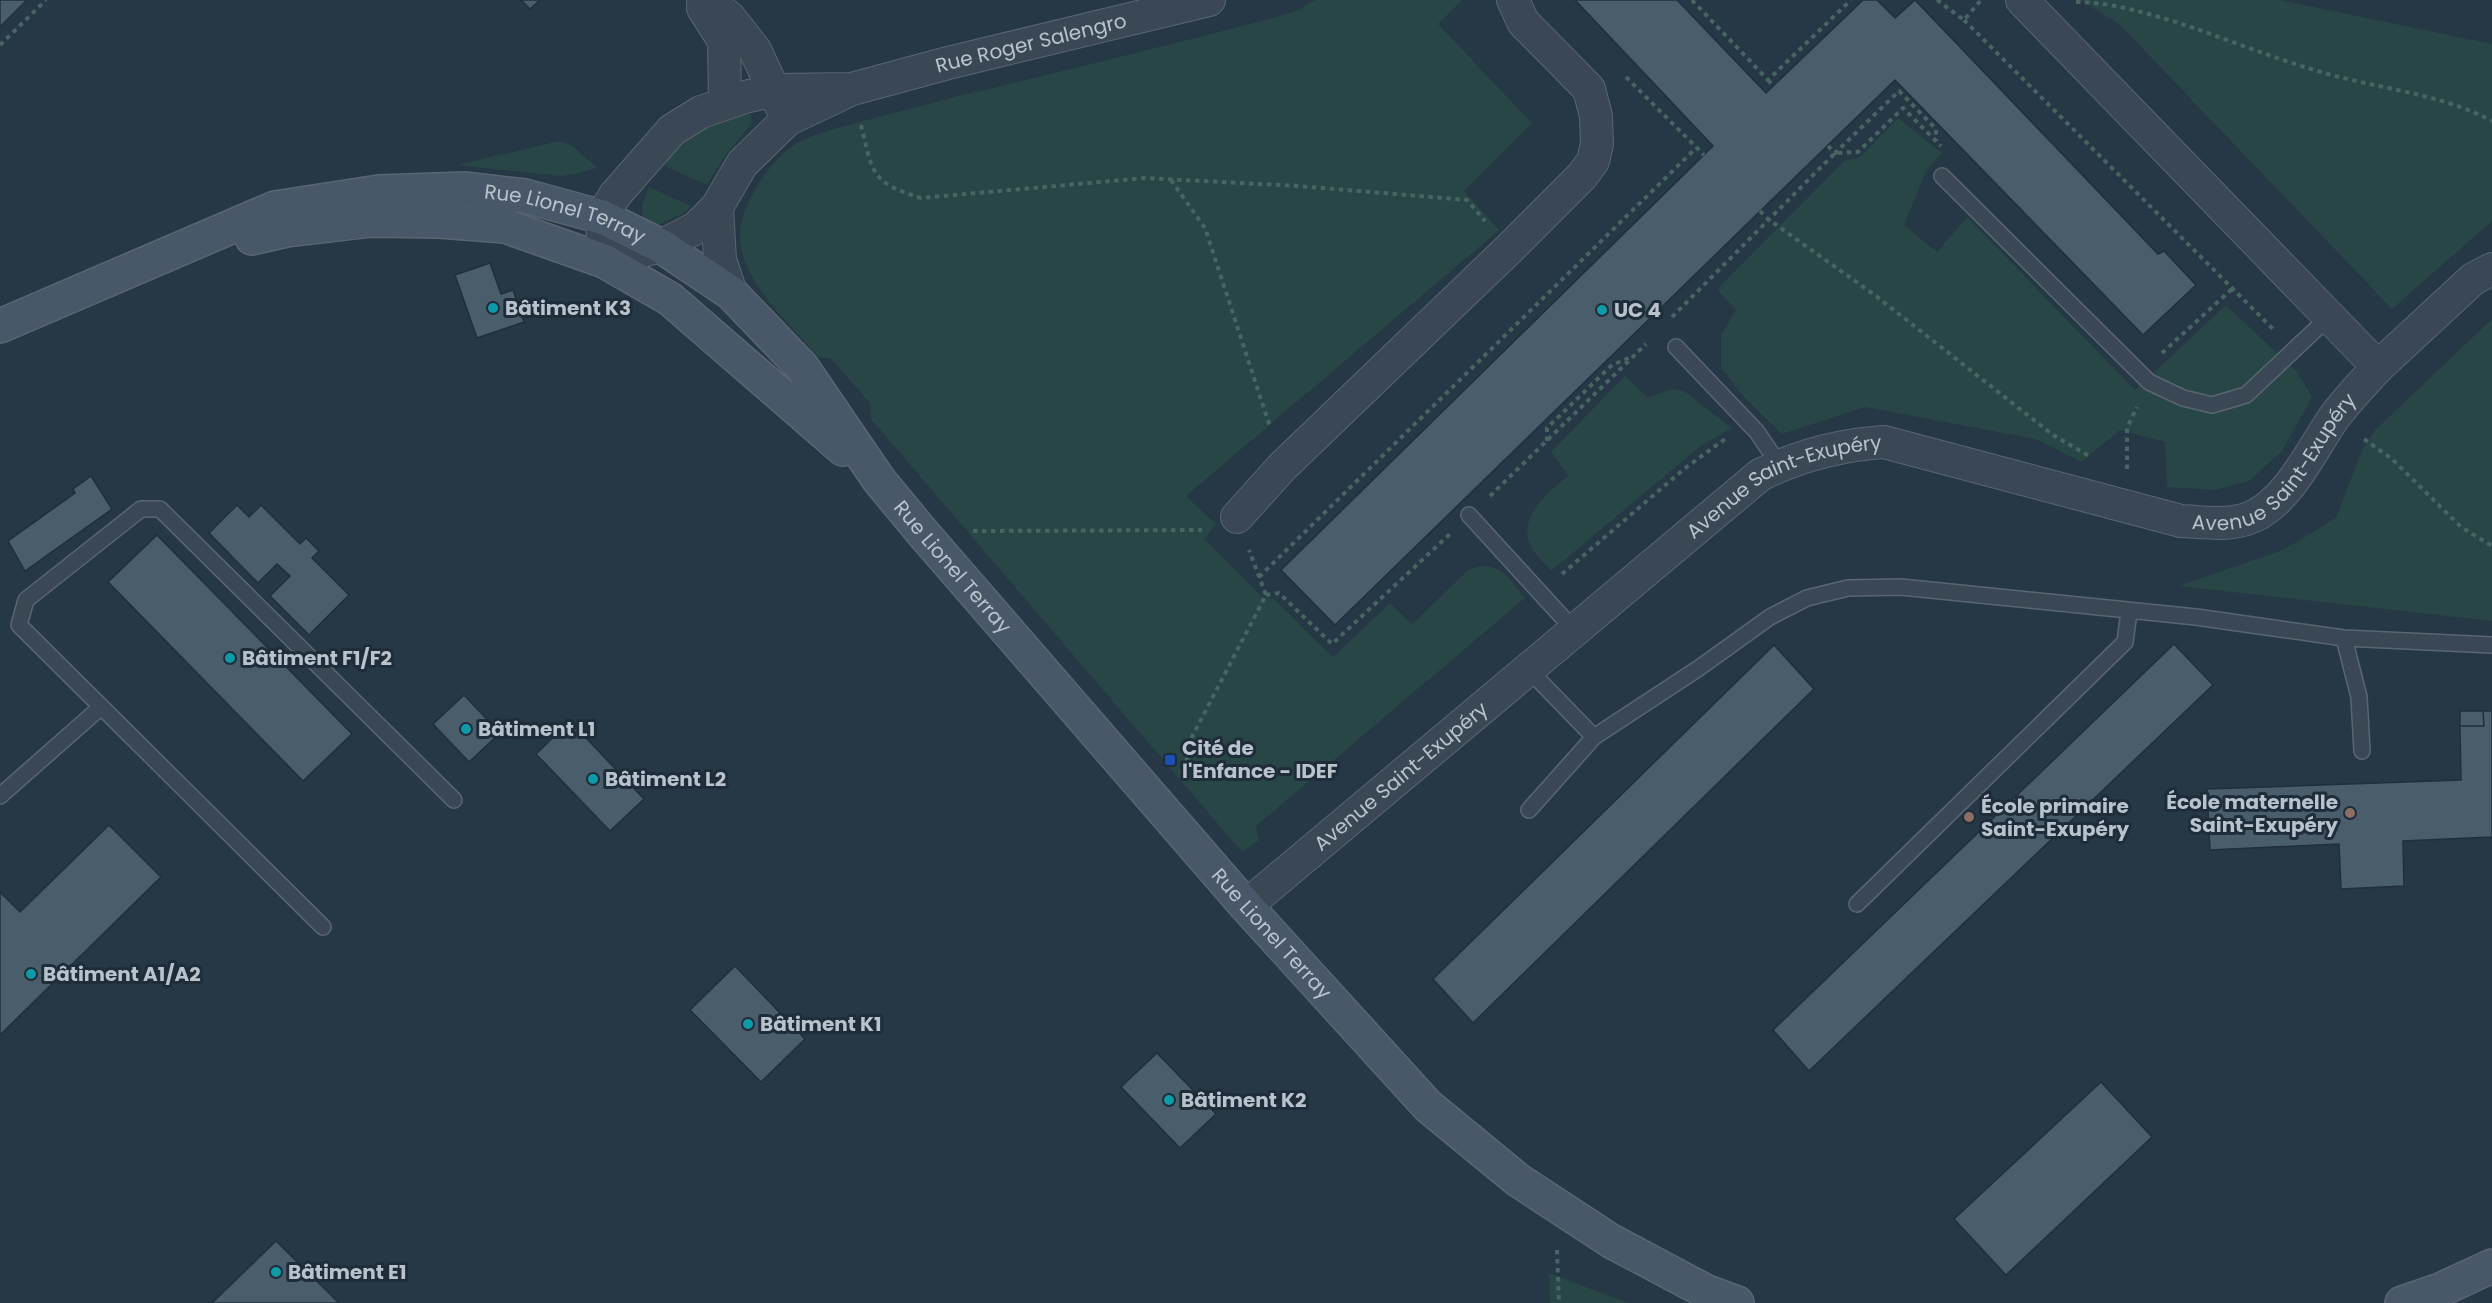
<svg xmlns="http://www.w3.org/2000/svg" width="2492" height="1303" font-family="Poppins,sans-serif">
<rect width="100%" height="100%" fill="#263745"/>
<path fill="#284646" d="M1316,0h146l-24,24 94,99 -68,68 35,39 -313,266 30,28 -12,15 58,58 12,2 59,58 57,-54 22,21 56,-54c30,-12 40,7 57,28l-269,228 3,14 -17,12 -371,-433 -1,-16 -40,-45 -12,-1c-28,-34 -80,-77 -78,-124 1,-30 32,-75 57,-90 18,-10 41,-15 60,-20 34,-10 68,-18 102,-27 111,-27 224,-54 335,-84z
M2080,0h200l212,44v177l-100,88 -273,-285z
M747,112l4,4 1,7 -28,34 -17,28 -43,-19c20,-32 49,-42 83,-54z
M1898,118l44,35 -16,18 -22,54 33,27 30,-35 168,173 91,-85 71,67 15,25 -30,54 -33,30 -33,9 -49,-3 -2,-45 -45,-12 -39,32 -45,-23 -171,-32 -83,27 -42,-41 -19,-26v-32l15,-25 -19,-21 127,-128 16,-4z
M559,141l14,5 24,22 -22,6 -15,2 -103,-11z
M649,187l42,19 -7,7 -33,15 -8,-9 -1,-14z
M2492,319v302l-314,-35 105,-36 53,-32 26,-68 13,-20z
M1625,376l22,21 26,-8 11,2 48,37 -30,17 -151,126c-6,-7 -17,-17 -21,-26 -12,-31 19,-52 38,-70l-17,-23z
M1549,1273l79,30h-78z"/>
<path fill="#495d6b" stroke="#212f3c" stroke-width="1.5" d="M0,0h27l-27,27z
M521,0h19l-10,9z
M1575,0h102l89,93 97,-93h14l18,18 20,-18 243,254 6,-3 32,34 -53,50 -248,-255 -560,545 -54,-55 432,-424z
M490,263l11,31 12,-4 11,32 -47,16 -22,-63z
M91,476l21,33 -87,62 -17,-30 67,-48 -2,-4z
M237,505l12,12 12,-12 39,39 6,-6 13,13 -7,7 37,37 -40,40 -39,-39 20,-20 -13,-12 -19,19 -49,-50z
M157,535l195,199 -49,47 -195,-199z
M2174,644l39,41 -404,386 -36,-41z
M1774,645l40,44 -341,334 -40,-44z
M464,695l36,38 -31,29 -36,-38z
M2460,711h23l1,15h-24z
M2483,711h9v126l-89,4 1,45 -63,3 -2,-45 -129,6 -3,-61 254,-9 -1,-54h24z
M570,721l74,78 -34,32 -74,-77z
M109,825l52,52 -161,158v-143l20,20z
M735,966l70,73 -44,43 -71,-72z
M1157,1053l59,61 -36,34 -59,-61z
M2101,1082l51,55 -146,138 -52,-56z
M276,1241l63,62h-127z"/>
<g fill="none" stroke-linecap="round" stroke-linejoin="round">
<defs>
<path id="lane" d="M1942,176l207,206 34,16 29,7 34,-10 83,-78
M1676,347l81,85 23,34
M1469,515l106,116
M2344,638l15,59 3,54
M1529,670l65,67 105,-69 71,-51 37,-19 41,-10 53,-1 295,30 148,21 148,7
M0,796l101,-89
M1529,810l65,-73
M1857,904l268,-262 4,-30
M323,927l-304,-302 7,-25 115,-91h19l294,291"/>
<g id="street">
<path d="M703,0l26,17 26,33 27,58"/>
<path d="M2022,0l356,367 95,-88 19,-10"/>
<path d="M703,8l21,33 1,62"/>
<path id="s1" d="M852,89l-77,1 -30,7 -44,15 -29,18 -57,65 -13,22 2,44 57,-15 35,-18 21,-21 25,-43 45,-44 65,-31 96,-26 261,-63"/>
<path d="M717,207l3,53 11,33"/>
<path d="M1237,517l45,-50 227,-218 73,-73 11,-15 4,-17 -1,-28 -7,-27 -66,-67 -10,-22"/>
<path id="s2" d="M1246,906l514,-431c40,-20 79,-30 124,-33l297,79c24,1 50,6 73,-5 36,-17 59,-69 81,-100 13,-17 28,-33 43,-49"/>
</g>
<g id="secondary">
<path d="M252,238l35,-8 84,-10 68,1 66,5 99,35 66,38 173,150"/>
<path id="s3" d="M0,326l275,-118 104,-16 85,-3 61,7 77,21 59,29 70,47 71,74 77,113 43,52 324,374 182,200 90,74 93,61 96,51 30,11"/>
<path d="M2402,1303l38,-13 52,-24"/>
</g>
</defs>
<use href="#lane" stroke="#596672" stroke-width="18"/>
<use href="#street" stroke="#596672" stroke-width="34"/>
<use href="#secondary" stroke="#596672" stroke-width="36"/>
<path stroke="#486463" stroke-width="4" stroke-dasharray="4.5 4.5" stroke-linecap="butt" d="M1692,0l76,80 83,-80
M1937,0l27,20 17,-20
M2076,2c35,0 70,11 103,21 47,16 94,35 142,49 57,17 119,21 171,49
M1964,20l309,309
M0,45l46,-45
M1626,77l78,78
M1768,80l5,6
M861,125c12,49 9,57 60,73l224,-20 153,8 169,14 18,21
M1828,146l7,7 64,-62 37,38v12
M1171,180l34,48 65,199
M1760,211l8,8 108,77 177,139 36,21
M1672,317l163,-164 23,-1 45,-44 38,38
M2162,353l71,-65
M2364,439l28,20 69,68 31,19
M1547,441v-13l65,-63 19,-8
M2127,469v-41l10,-21
M1490,496l156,-152
M973,531l229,-1
M1562,574l122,-105 41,-30
M1259,577l437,-429
M1266,595l13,-2 53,51 118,-110
M1180,773l11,-9 -8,-10 83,-159 -17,-45
M1557,1250l2,53"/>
<use href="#lane" stroke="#3a4855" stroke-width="15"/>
<use href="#street" stroke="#3a4855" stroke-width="32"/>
<use href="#secondary" stroke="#485868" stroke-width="33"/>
</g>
<g fill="#0f9aa8" stroke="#1f2d3a" stroke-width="2">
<circle cx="493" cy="308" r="6"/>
<circle cx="1602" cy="310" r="6"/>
<circle cx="230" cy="658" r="6"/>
<circle cx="466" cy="729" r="6"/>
<circle cx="593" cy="779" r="6"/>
<circle cx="31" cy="974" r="6"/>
<circle cx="748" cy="1024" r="6"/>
<circle cx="1169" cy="1100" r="6"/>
<circle cx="276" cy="1272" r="6"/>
</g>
<rect fill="#1a4fb4" stroke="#1f2d3a" stroke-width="2" x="1164" y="754" width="12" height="12" rx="3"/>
<g fill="#8d6e63" stroke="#1f2d3a" stroke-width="2">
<circle cx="2350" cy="813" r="6"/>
<circle cx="1969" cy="817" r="6"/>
</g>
<g text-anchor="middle" stroke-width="6" stroke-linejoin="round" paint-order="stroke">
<g font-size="20" fill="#b8c3ce" stroke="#1f2d3a">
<text dy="7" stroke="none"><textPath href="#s1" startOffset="842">Rue Roger Salengro</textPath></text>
<text dy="7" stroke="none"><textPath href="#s3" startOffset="594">Rue Lionel Terray</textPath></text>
<text dy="7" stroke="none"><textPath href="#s2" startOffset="1228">Avenue Saint-Exupéry</textPath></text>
<text dy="7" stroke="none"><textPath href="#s2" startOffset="688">Avenue Saint-Exupéry</textPath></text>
<text dy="7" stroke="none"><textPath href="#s3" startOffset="1134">Rue Lionel Terray</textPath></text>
<text dy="7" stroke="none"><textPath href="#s2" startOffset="202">Avenue Saint-Exupéry</textPath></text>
<text dy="7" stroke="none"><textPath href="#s3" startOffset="1620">Rue Lionel Terray</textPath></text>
</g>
<g font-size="20" font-weight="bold" fill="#b8c3ce" stroke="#1f2d3a" text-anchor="start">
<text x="505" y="315">Bâtiment K3</text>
<text x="1614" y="317">UC 4</text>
<text x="242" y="665">Bâtiment F1/F2</text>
<text x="478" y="736">Bâtiment L1</text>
<text x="1182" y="755">Cité de<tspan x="1182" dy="23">l'Enfance - IDEF</tspan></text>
<text x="605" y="786">Bâtiment L2</text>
<text x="2338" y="809" text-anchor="end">École maternelle<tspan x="2338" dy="23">Saint-Exupéry</tspan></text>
<text x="1981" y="813">École primaire<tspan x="1981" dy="23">Saint-Exupéry</tspan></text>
<text x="43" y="981">Bâtiment A1/A2</text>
<text x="760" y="1031">Bâtiment K1</text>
<text x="1181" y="1107">Bâtiment K2</text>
<text x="288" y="1279">Bâtiment E1</text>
</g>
</g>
</svg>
